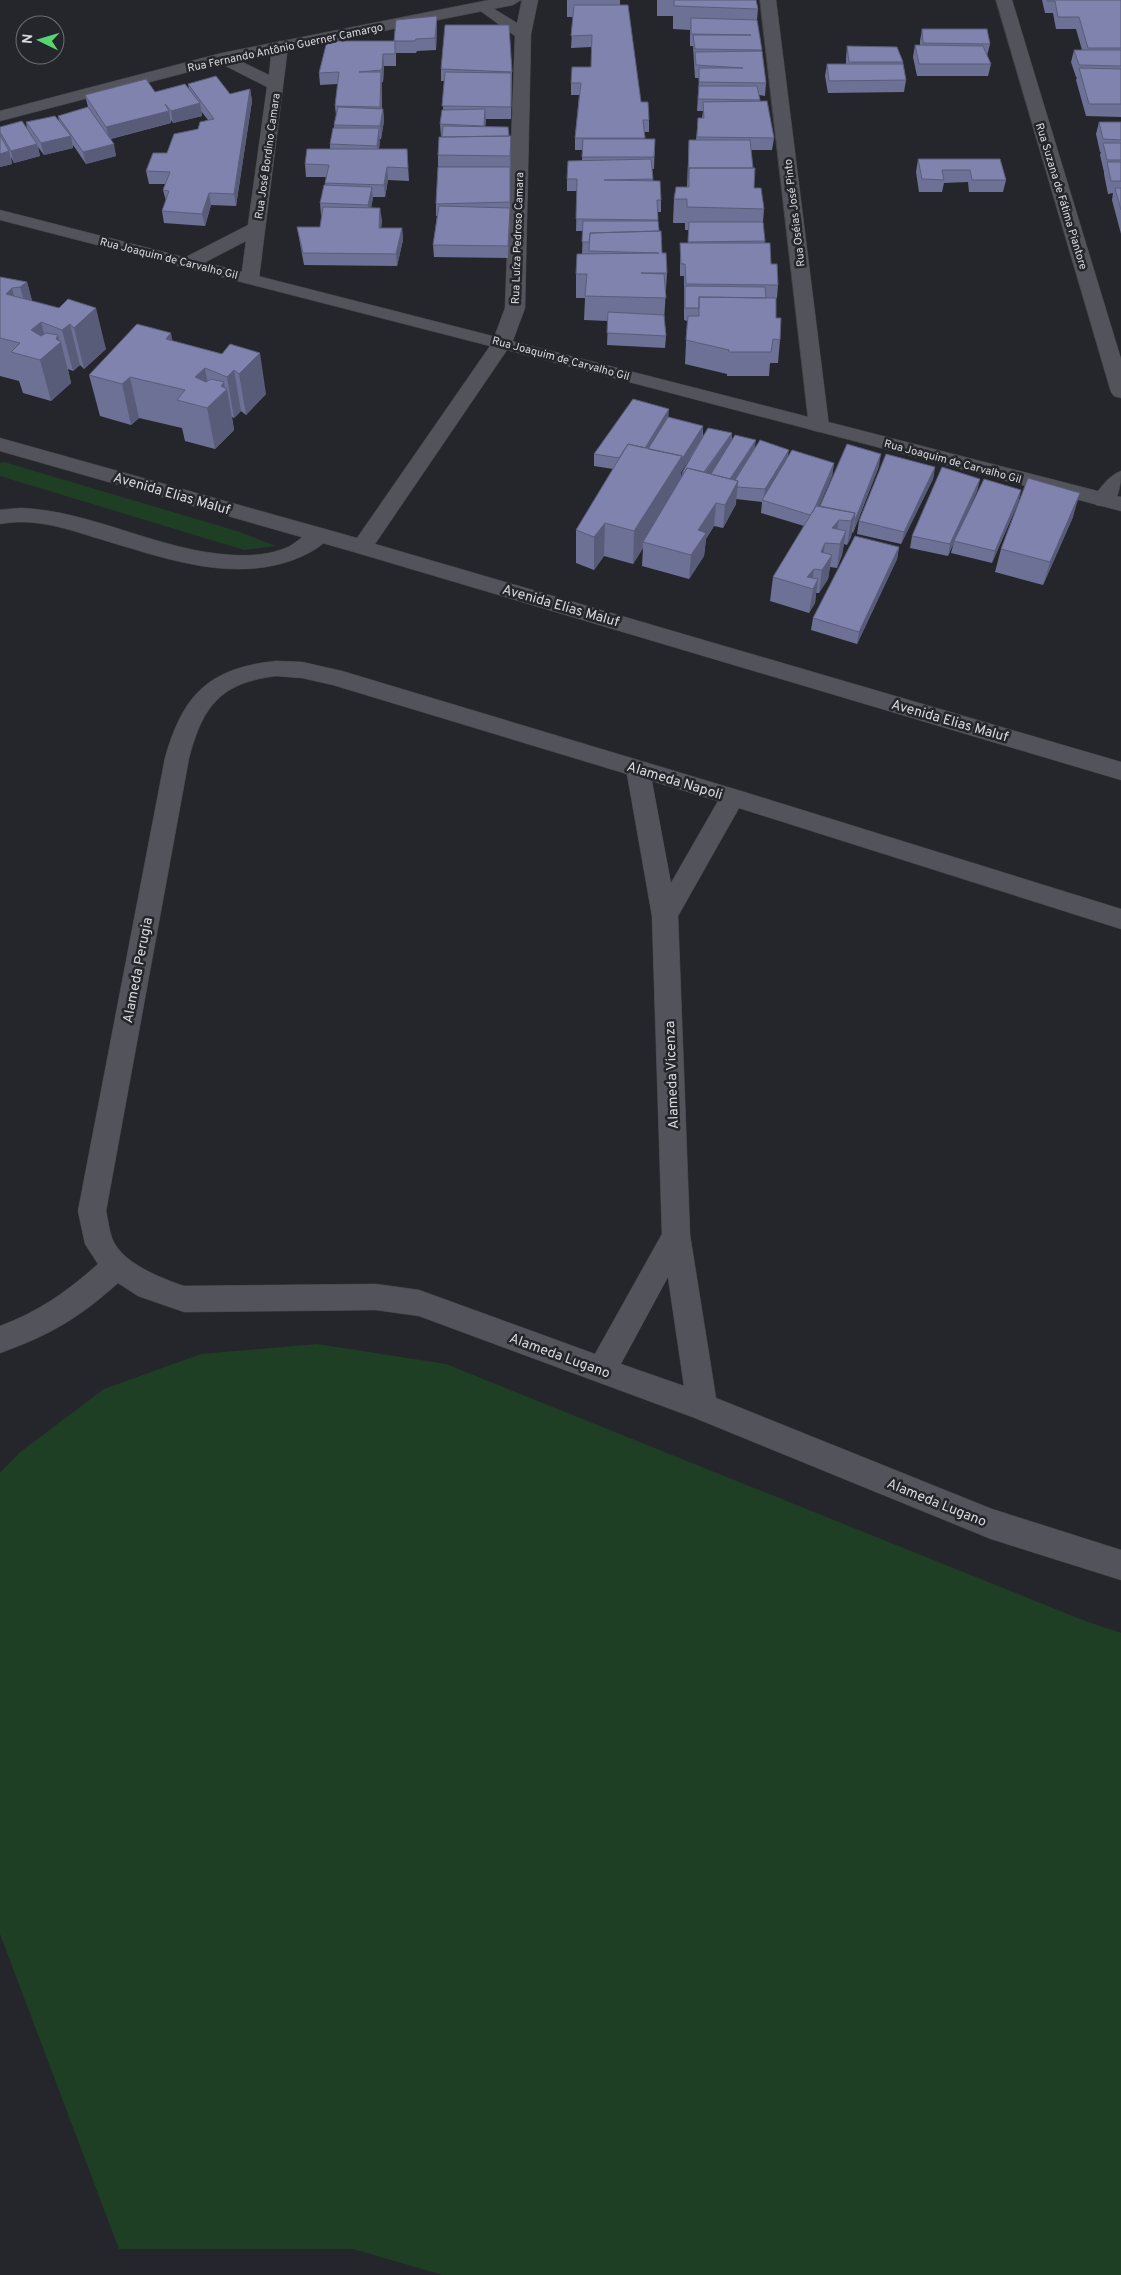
<svg xmlns="http://www.w3.org/2000/svg" width="1121" height="2275" font-family="Overpass,sans-serif">
<rect width="100%" height="100%" fill="#25262b"/>
<path fill="#1e3f24" d="M4,462l236,70 36,14 -32,4 -244,-74v-13z
M317,1344l129,20 639,257 36,12v642h-678l-90,-26h-234l-119,-315v-461l19,-20 85,-64 97,-35z"/>
<g fill="none" stroke-linecap="round" stroke-linejoin="round">
<defs>
<path id="street" d="M522,0h16l-7,34 -6,274 -13,35 -3,4h-14l-3,-4 13,-35 10,-272 -40,-29 8,-5 34,21z
M760,0h16l53,426 -3,4 -7,2 -7,-2 -3,-4z
M996,0h16l109,359v39l-7,-2 -3,-4z
M280,41l8,5 -29,232 -2,4h-14l-2,-4 5,-37 -50,26h-14l-2,-4 2,-4 66,-34 19,-138 -51,-26 -2,-3 2,-3h12l41,20 3,-29z
M1121,471c0,17 -3,40 -25,34l-4,-5c7,-11 17,-25 29,-29z
M21,508c72,3 138,43 211,47 19,1 38,0 56,-8 14,-7 22,-22 40,-17l3,5c-9,13 -27,21 -41,26 -65,22 -134,-6 -197,-24 -31,-10 -61,-19 -93,-13v-14z
M276,661l26,1 40,9 399,120 380,118v20l-382,-121 -61,108 12,319 26,163 276,111 129,41v30l-130,-41 -296,-121 -276,-102 -43,-6 -192,2 -46,-16 -20,-13c-39,35 -68,52 -118,70v-27c38,-14 68,-35 98,-62l-13,-20 -7,-33 87,-453c18,-64 44,-90 111,-97zM276,676l26,2 31,7 294,89 25,142 10,318 -67,120 -176,-64 -43,-6 -192,2c-23,-8 -63,-23 -72,-48 -3,-9 -4,-18 -6,-27l83,-453c14,-52 31,-75 87,-82zM652,781l66,20 -47,82zM668,1277l16,109 -63,-22z"/>
<path id="secondary" d="M489,0h32l-8,5 -290,58 -223,58v-10l222,-58z
M0,210l1121,287v14l-614,-161 -132,194 746,218v18l-767,-228 -354,-101v-13l357,100 133,-192 -490,-126z"/>
</defs>
<use href="#street" stroke="#434448" stroke-width="1"/>
<use href="#secondary" stroke="#434448" stroke-width="1"/>
<use href="#street" fill="#53545b" fill-rule="evenodd"/>
<use href="#secondary" fill="#53545b" fill-rule="evenodd"/>
</g>
<path fill="#6d7195" fill-rule="evenodd" d="M567,0h53v5l21,97 8,18v12h-5l1,7h10l-1,30h-2l1,11 8,20v12h-3v9l4,32 5,20 -3,48 2,15 -1,12 -58,-3 1,-24 -24,-1 1,-22h-9v-24l6,-20 1,-23h-7l1,-40h-10v-12l15,-19 1,-10h-8v-12l4,-43h-8v-12l20,-16v-20l-20,1 2,-31h-6z
M657,0h99l2,9 -1,11 9,63 -1,13 -6,-1 1,6 14,37 -2,12h-21l3,38 10,21 -1,13 2,21 13,42 -1,13h-11l10,20 4,22 -2,23h-8l-1,13h-42v-2l-42,-10 2,-43 -3,-1v-44h-4v-33h8v-13h-3v-7h-12l1,-24 13,-12 2,-47h7l2,-22h4l1,-7h-6l2,-33h-4l-2,-32h-3v-16l-17,-1v-13h-16z
M1042,0h79v117l-35,-1 -10,-36 1,-3h-1l-5,-15 3,-12h8l-6,-21h-20l-3,-16h-8z
M437,16v12l-1,22 -19,1 -1,2h-20v13h-12l-1,16h-1v27h1l1,12 -3,18h-1l-1,10h28l2,32 -21,-1 -3,17h-12l-2,11 11,12 -1,8h21l1,12 -6,26 -93,-1 -7,-38h23l2,-11 -1,-1 -1,-12 5,-18 1,-8h-20l-1,-13 25,-15v-5l4,-16v-3l2,-9 -1,-10 3,-22 -18,1 -1,-12 76,-32 1,-21z
M922,29l68,15 -3,12 4,8 -3,12h-71l-4,-19 2,-12h5v-4z
M847,46l56,16 3,18 -2,12 -76,1 -3,-17 2,-12h19v-6z
M441,69l71,3 -1,47h-25l-1,8h23l3,33 -1,19v41l-2,38 -74,-1 -1,-12 4,-29h-1v-12l2,-37v-12l4,-19h-1l-1,-12 3,-14 1,-29h-3z
M188,84l42,10 20,-5 2,12 -16,105 -25,-1 -6,21 -41,-3 -2,-12 4,-10 -3,-11 3,-6h-17l-3,-13 21,-18 31,-24 10,-9 -7,-9 1,5 -29,7 -2,-3v3l-60,16 5,17 -30,8 -13,-19v3l-29,7 -6,-8 2,9 -26,7 -3,-6 1,7 -12,3v-40l27,2 -1,-7 33,-1 -1,-5 30,-9 -3,-12 70,-3 34,-2z
M1099,122h22v112l-9,-34 1,-7 -5,1 -4,-20v-2l-4,-17 1,-3h-1l-4,-18z
M918,159h82l6,21 -3,12h-34l-1,-10 -24,1 -2,9h-23l-3,-20z
M0,277l27,5 5,19 27,7 47,41 -22,20 -4,-4 -7,6 -5,-2 3,14 -20,18 -28,-8 -4,-12 -19,-5z
M173,341l49,13 44,40 -20,21 -5,-4 -7,7 -2,-1 2,13 -19,19 -30,-8 -3,-13 -43,-10 -8,7 -31,-9 -11,-41z
M668,417l35,9v11l29,-4v8l23,8 33,9 46,5 -2,13 -13,30h1l59,-40 -26,67 -1,-1 -1,5 -4,8 -3,-1 -2,11 -5,13 -7,-1 -2,12 -9,14h-3l-1,10 -6,10 -39,-12 3,-24 31,-51 -43,-13 1,-11 -26,-3v5l-13,24 -9,-2 -8,13 -2,17 -15,23 -47,-13 1,-18 -10,16 -29,-8 -10,14 -18,-7v-33l37,-61 -19,-3v-12zM695,451l-13,22 -1,6v-7z
M935,467l-2,12 -32,65 -44,-10 2,-13z
M980,479l-3,12 -18,40 62,-41 -3,13 -26,60 -41,-10 3,-11 -6,14 -38,-8 2,-12z
M1073,517l-30,68 -48,-13 6,-23z
M899,547l-2,12 -40,85 -46,-14 2,-12z"/>
<path fill="#595c79" d="M437,16v12l-1,22 -1,-12z
M383,54l1,12 -1,16 -1,-12z
M381,72l1,12 -1,35 -1,-12z
M250,89l2,12 -16,105 -2,-12z
M200,103l2,13 -29,7 -2,-12z
M383,109l1,12 -3,18 -1,-13z
M485,109l1,12 -2,17v-12z
M169,111l2,12 -62,16 -3,-12z
M379,128l1,12 -2,18 -1,-12z
M71,136l2,12 -29,7 -3,-12z
M511,136v24l-1,19v-23z
M37,144l3,12 -26,7 -3,-12z
M114,144l2,12 -30,8 -3,-12z
M9,151l3,13 -12,3v-13z
M387,167l1,13 -3,17 -1,-12z
M372,187l1,12 -4,18 -1,-12z
M209,193l2,12 -6,21 -3,-12z
M380,208l2,12 -2,20 -1,-12z
M510,208v12l-2,38v-12z
M402,228l1,12 -6,26 -1,-12z
M27,282l11,41 -6,5 -12,-41z
M12,288l11,41 -17,-35z
M96,308l10,41 -22,20 -10,-41z
M41,322l8,30 9,-17 2,8 1,-1 10,41 -20,18 -11,-41 -9,-30z
M70,324l10,41 -7,6 -11,-41z
M171,333l8,41 -13,-35z
M260,353l6,41 -20,21 -7,-41z
M205,368l6,36 13,-22 1,9 2,-2 7,41 -19,19 -8,-41 -12,-31z
M234,370l7,41 -7,7 -7,-41z
M130,377l9,41 -8,7 -9,-41z
M669,409l-1,13 -28,39h-2z
M703,426l-1,12 -21,34 -1,18 -37,52v6l-10,16 1,-33 48,-75z
M732,433l-1,13 -31,44 1,-12z
M756,440l-2,12 -22,34 -6,-1z
M789,450l-2,12 -24,40 2,-13z
M881,454l-2,12 -26,67 2,-13z
M834,463l-2,13 -22,52 1,-12z
M935,467l-2,12 -32,65 3,-12z
M980,479l-3,12 -29,65 2,-12z
M738,481l-2,23 -13,24 2,-23z
M1021,490l-3,13 -26,60 3,-12z
M1080,493l-7,24 -30,68 7,-23z
M716,503l-2,23 -8,13 -2,17 -15,23 2,-24 7,-25z
M855,513l-4,24 -4,8 4,-24z
M839,520l-4,23 -3,-15z
M605,523l-1,33 -10,14v-33z
M846,531l-4,24 -5,13 3,-24z
M825,543l-3,23 -1,-14z
M899,547l-2,12 -40,85 2,-12z
M832,555l-4,24 -9,14 3,-23z
M814,569l-3,20 -4,-12z
M818,579l-3,24 -6,10 4,-24z"/>
<path fill="#7f83ad" stroke="#595c79" d="M674,0h82l2,9 -84,-3z
M1047,0h74v48h-33l-9,-31h-21l-3,-16h-8z
M574,5h54l13,97h7l1,18h-6l2,18h-70l6,-55h-10l1,-16h19l1,-32 -21,1z
M437,16l-2,22 -19,1 -1,2h-21l2,-21z
M691,18l66,2 5,30 -67,-1 -2,-14h58l-60,-1z
M445,25h64l3,47 -71,-3z
M922,29h65l3,15 -67,-1z
M327,41h68v13h-12l-1,16 -23,2h22l-1,35 -45,-1 4,-34 -20,1z
M915,45l68,1 8,18h-72z
M847,46l50,1 6,15h-54z
M1074,50h47v16l-42,-1z
M762,51l4,32 -67,-1v-14h44l-47,-3 -1,-13z
M827,64h76l3,16 -77,1z
M1079,68l42,1v35h-32z
M445,72l66,1v34l-69,-1z
M216,76l14,18 20,-5 -16,105 -25,-1 -7,21 -40,-3 7,-20 -6,-1 7,-18 -24,-1 7,-18h14l7,-19 24,-5 2,-7 14,-3 -26,-35z
M146,79l9,13 30,-8 15,19 -29,8 -6,-7 4,7 -63,16 -21,-32z
M699,86h58l3,14 -62,-1z
M767,101l7,37 -77,-1 1,-19h6l-1,-16z
M88,107l26,37 -31,8 -25,-36z
M338,107l45,2 -3,17 -46,-1z
M485,109l-1,17 -44,-2 2,-14z
M55,116l16,20 -30,7 -15,-21z
M22,121l15,23 -26,7 -11,-19v-5z
M1099,122h22v18l-18,-1z
M443,126l65,1 1,9 -67,1z
M333,128h46l-2,18 -47,-2z
M0,135l9,16 -9,3z
M511,136l-1,20 -72,-1 1,-18z
M583,139h72l-1,18h-72z
M689,140h61l3,28h-64l-1,11z
M1103,143h18v17h-14z
M307,149h100l1,19 -21,-1 -3,18 -59,-2 4,-18 -24,-1z
M651,159l2,20 -49,1 56,1 1,19h-4l1,20 -82,-1 1,-40h-10l1,-18z
M918,159h82l6,21h-34l-2,-10h-28l2,10 -22,-1z
M1107,162h14v19h-10z
M438,167h72v35l-74,2z
M689,168h66l-1,20h7l3,21 -77,-2v-8h-13l2,-12h13z
M324,185l48,2 -4,18 -48,-2z
M1115,188h6v22z
M439,206l71,2 -2,38 -75,-1z
M323,207l57,1 -1,20h23l-6,26 -93,-1 -6,-26h23z
M583,221h75l1,10 -69,2 -1,9h-7z
M689,222h74l2,19 -77,1z
M661,231l1,22h4l1,20h-26l23,1 2,24 -81,-2 2,-22h-11l1,-20 82,-1 -70,-2 1,-18z
M680,243h90l1,21h6l1,21 -92,-1 -1,-20h-4z
M0,277l27,5 -7,5 -8,1 -6,6 53,14 9,-9 28,9 -22,20 -4,-4 -8,6 -21,-8 -10,8 10,6 5,-3 12,2 -2,4 5,3 -21,18 -29,-8 9,-9 -20,-5z
M685,286l80,1 1,11 -67,-1v11h-14z
M699,297l77,1v20h5l-1,22 -7,-1 -2,13h-42v-2l-43,-10 2,-24h11z
M608,312l56,3 2,21 -59,-3z
M137,324l34,9 -5,6 56,15 8,-10 30,9 -21,21 -5,-4 -7,7 -22,-9 -10,9 11,5 5,-3 13,3 -3,4 6,3 -20,19 -30,-8 8,-10 -55,-13 -8,7 -33,-9z
M633,399l36,10 -24,39 -17,-4 -9,14 -25,-4z
M668,417l35,9 -21,33v-3l-34,-7z
M708,428l24,5 -28,39 -17,-4 -3,5h-2z
M735,435l21,5 -26,39 -19,-5z
M760,440l29,10 -24,39 -28,-2 1,-6 -3,-1z
M628,444l54,12 -48,75 -29,-8 -11,14 -18,-7z
M847,444l34,10 -26,66h-1l1,-7 -35,-7z
M792,450l42,13 -20,47 -4,5 -48,-15z
M886,454l49,13 -31,65 -45,-11z
M942,467l38,12 -30,65 -38,-8z
M687,468l51,13 -13,24 -9,-2 -18,27 8,3 -15,22 -48,-13z
M1028,478l52,15 -30,69 -49,-13z
M984,479l37,11 -26,61 -41,-10z
M816,506l39,7 -4,8 -12,-1 -7,8 14,3 -6,13 -15,-1 -4,9 11,3 -10,15 -8,-1 -7,8 11,2 -5,10 -40,-12z
M855,536l44,11 -40,85 -46,-14z"/>
<g text-anchor="middle" stroke-width="5" stroke-linejoin="round" paint-order="stroke">
<g font-size="11" fill="#d8d9dd" stroke="#25262b">
<text transform="translate(285 47) rotate(-12)" y="4">Rua Fernando Antônio Guerner Camargo</text>
<text transform="translate(267 156) rotate(-82)" y="4">Rua José Bordino Camara</text>
<text transform="translate(1062 196) rotate(73)" y="4">Rua Suzana de Fátima Piantore</text>
<text transform="translate(794 213) rotate(-97)" y="4">Rua Oséias José Pinto</text>
<text transform="translate(517 238) rotate(-88)" y="4">Rua Luíza Pedroso Camara</text>
<text transform="translate(169 258) rotate(14)" y="4">Rua Joaquim de Carvalho Gil</text>
<text transform="translate(561 358) rotate(15)" y="4">Rua Joaquim de Carvalho Gil</text>
<text transform="translate(953 461) rotate(15)" y="4">Rua Joaquim de Carvalho Gil</text>
</g>
<g font-size="14" fill="#d8d9dd" stroke="#25262b">
<text transform="translate(172 493) rotate(16)" y="5">Avenida Elias Maluf</text>
<text transform="translate(561 605) rotate(16)" y="5">Avenida Elias Maluf</text>
<text transform="translate(950 720) rotate(16)" y="5">Avenida Elias Maluf</text>
<text transform="translate(675 780) rotate(17)" y="5">Alameda Napoli</text>
<text transform="translate(137 970) rotate(-79)" y="5">Alameda Perugia</text>
<text transform="translate(671 1075) rotate(-92)" y="5">Alameda Vicenza</text>
<text transform="translate(560 1355) rotate(20)" y="5">Alameda Lugano</text>
<text transform="translate(937 1502) rotate(22)" y="5">Alameda Lugano</text>
</g>
</g>
<g transform="translate(40 40) rotate(275)"><circle r="24" fill="#25262b" stroke="#6d6e72"/>
<path d="M0-4L9 19L0 12L-9 19Z" fill="#57d570"/>
<text y="-8" font-size="14" font-weight="bold" text-anchor="middle" fill="#d8d9dd">N</text>
</g>
</svg>
